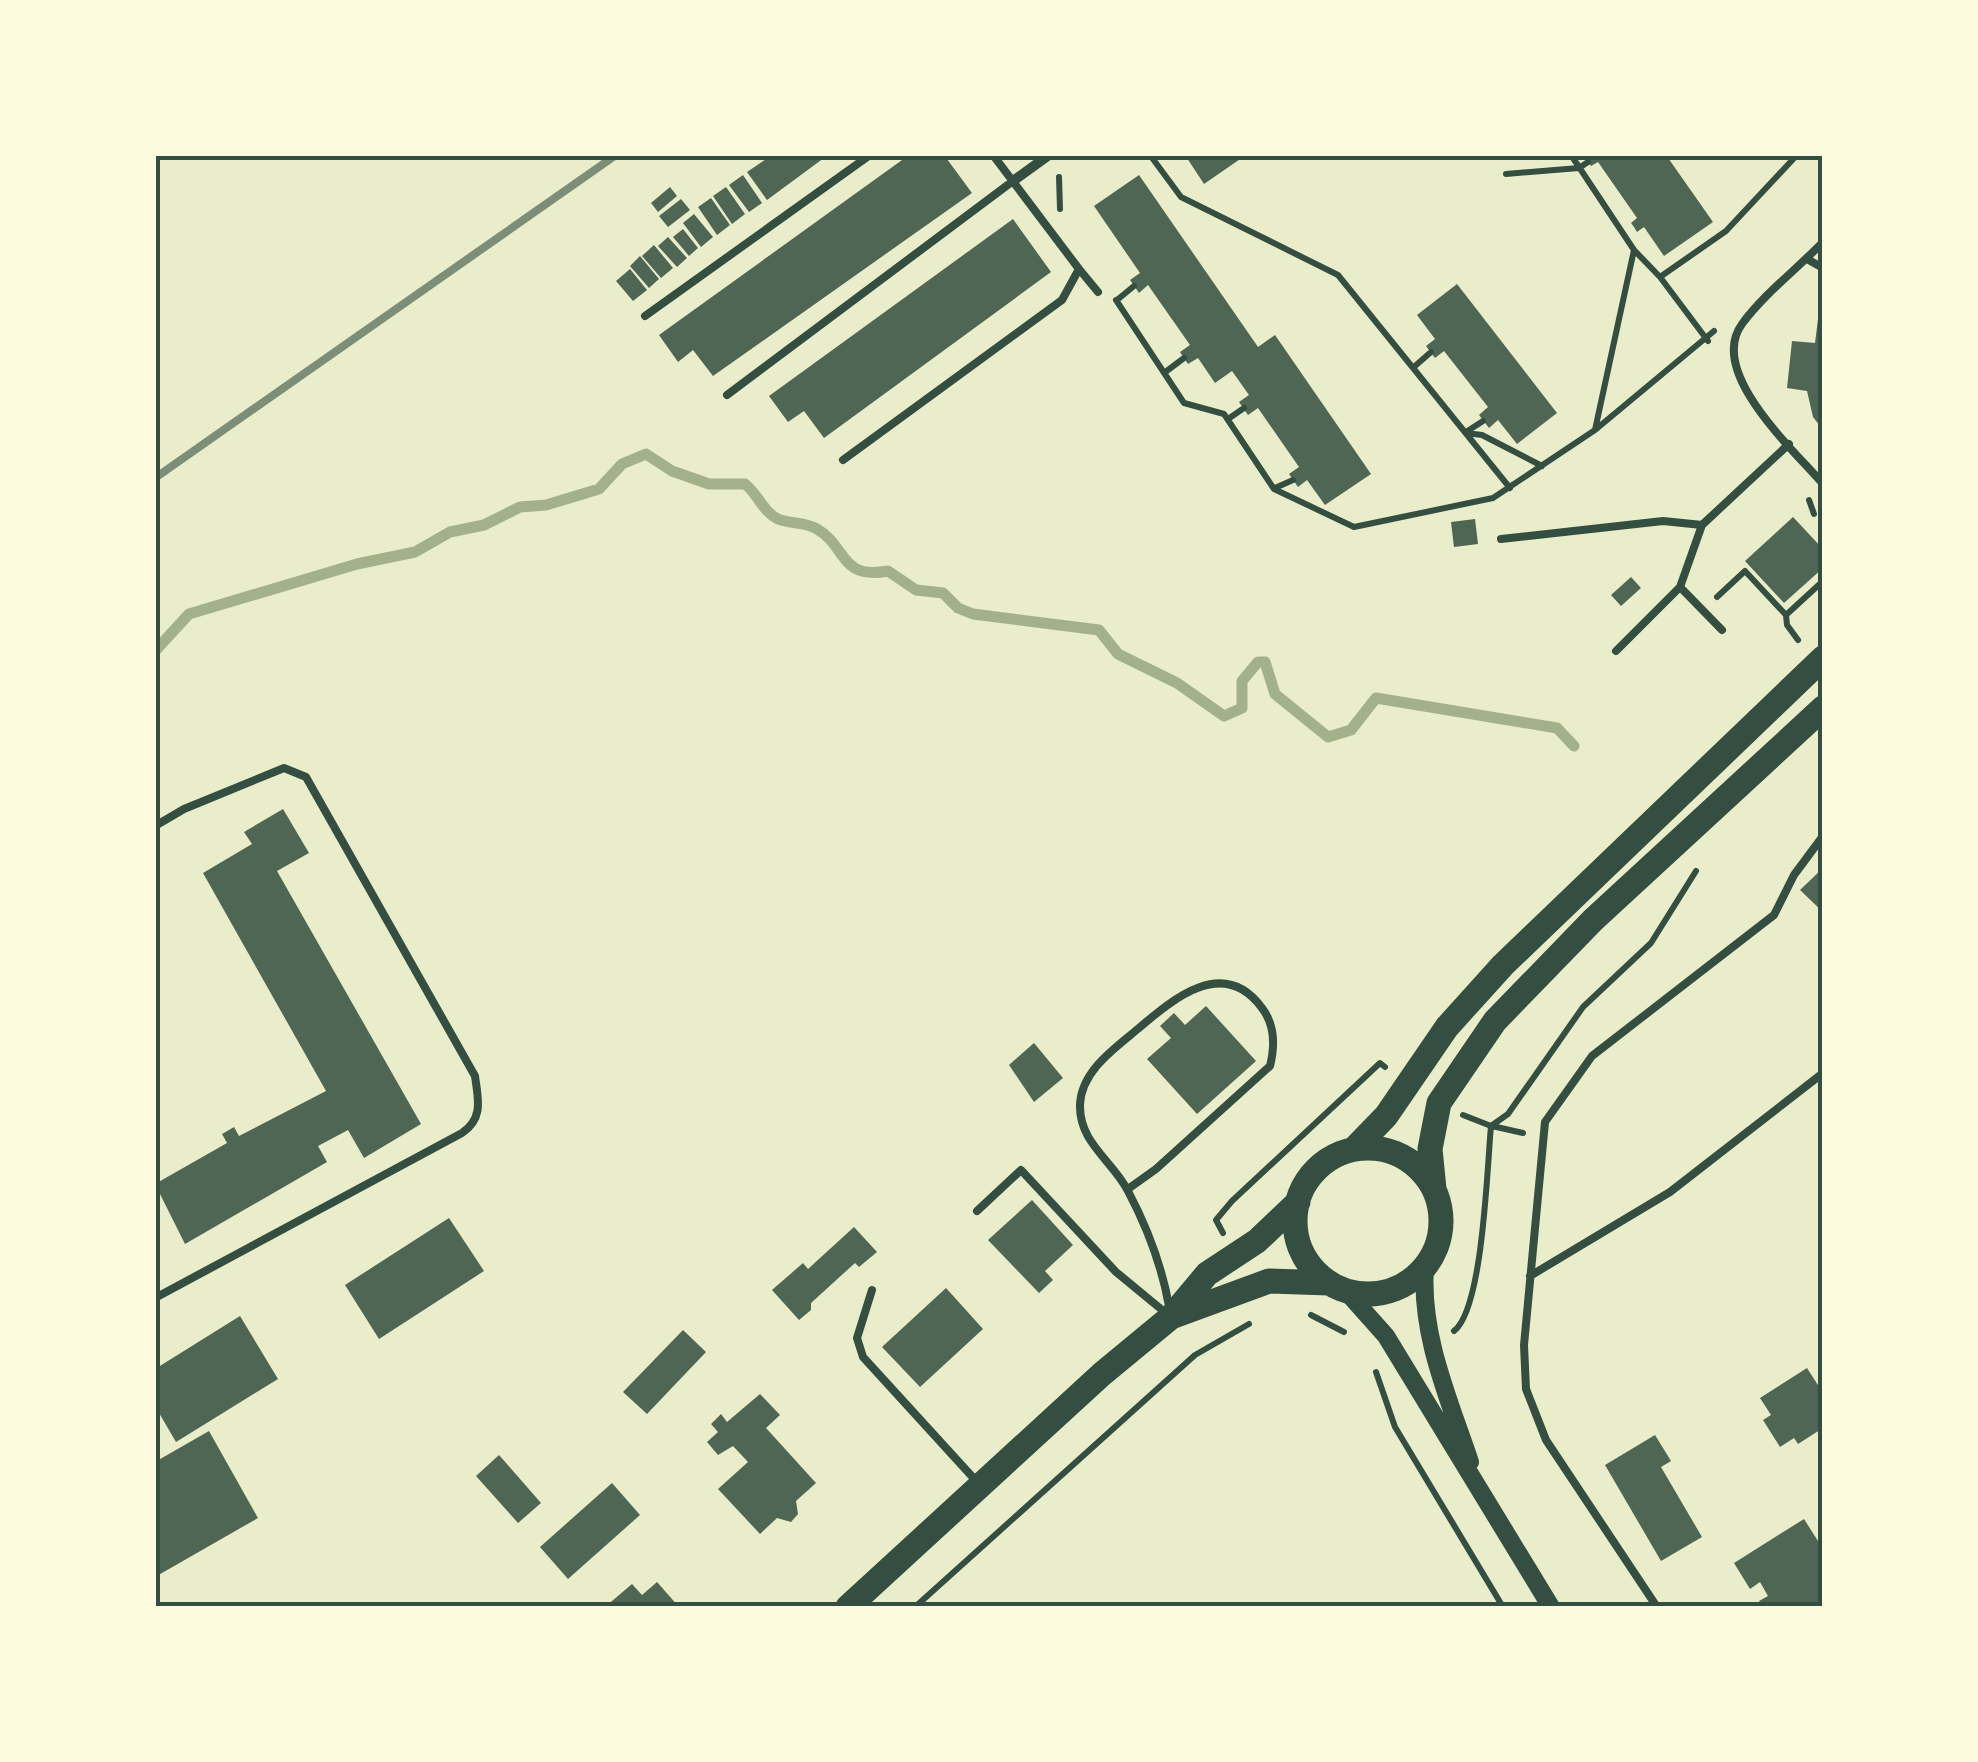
<svg xmlns="http://www.w3.org/2000/svg" width="1978" height="1762" font-family="'PT Sans',sans-serif">
<rect width="100%" height="100%" fill="#e9edc9"/>
<g fill="none" stroke-linecap="round" stroke-linejoin="round">
<path stroke="#a3b18a" stroke-width="11" d="M155,651l34,-37 168,-50 58,-12 35,-20 34,-7 36,-18 26,-2 53,-16 23,-25 24,-10 26,17 37,13h36c13,10 18,28 33,35 12,5 28,3 39,10 30,17 22,51 71,42l28,19 27,3 15,15 15,6 126,16 19,24 59,29 47,33 18,-8v-27l16,-19h7l10,32 53,43 23,-7 25,-32 181,30 17,18"/>
</g>
<path fill="#4f6655" d="M772,155h56l-61,45 -20,-28z
M909,155h35l28,38 -259,183 -20,-26 -15,12 -19,-27z
M1185,155h61l-42,29z
M1589,155h77l47,67 -49,34 -20,-29 -7,5 -3,-5 -3,-4 6,-5 -39,-56 -7,4 -6,-9z
M743,175l19,28 -13,9 -20,-27z
M1139,175l119,172 17,-12 96,139 -46,31 -18,-25 -9,7 -9,-13 10,-7 -41,-59 -10,7 -9,-13 10,-7 -17,-24 -17,12 -17,-25 -10,6 -8,-12 10,-7 -42,-60 -9,8 -9,-13 10,-7 -46,-67z
M670,187l7,9 -19,16 -7,-9z
M726,187l19,27 -13,10 -19,-28z
M711,198l19,27 -13,10 -19,-28z
M681,199l9,11 -22,17 -9,-11z
M694,214l19,23 -12,10 -18,-24z
M1013,219l38,53 -227,166 -20,-27 -16,11 -19,-26z
M683,229l15,19 -9,8 -16,-19z
M668,237l19,21 -10,9 -19,-21z
M654,245l19,23 -12,10 -19,-22z
M640,256l19,23 -10,9 -19,-22z
M630,269l17,21 -14,11 -17,-20z
M1457,284l100,129 -40,31 -19,-24 -9,8 -10,-13 9,-8 -44,-56 -9,7 -9,-12 9,-7 -18,-24z
M1818,319l5,1v110l-10,-13 -6,-26 -20,-3 5,-47 23,2z
M1793,517l30,32v19l-39,35 -39,-42z
M1475,519l3,25 -24,3 -3,-25z
M1631,577l10,11 -20,18 -10,-11z
M283,809l26,44 -32,18 144,253 -57,34 -16,-28 -30,16 9,16 -142,82 -30,-60 72,-41 -5,-9 12,-7 5,9 87,-45 -123,-218 49,-29 -8,-12z
M1823,868v44l-23,-22z
M1206,1006l50,55 -59,53 -50,-55 24,-21 -11,-12 14,-13 11,12z
M1034,1043l29,35 -29,24 -25,-37z
M1032,1200l41,45 -28,26 8,9 -14,13 -51,-53z
M449,1218l35,53 -105,68 -34,-54z
M854,1227l23,25 -18,15 -4,-4 -44,40v7l-12,10 -27,-30 31,-27 5,6z
M946,1288l37,41 -63,58 -38,-40z
M240,1316l38,63 -102,63 -21,-36v-37z
M683,1330l23,22 -59,62 -24,-22z
M1807,1368l16,25v35l-25,16 -4,-6 -14,9 -17,-27 8,-5 -11,-17z
M760,1394l20,21 -14,13 50,55 -20,18 2,13 -7,8 -14,-4 -17,16 -42,-45 30,-27 -15,-16 -15,9 -11,-13 11,-10 -7,-8 10,-10 6,8z
M209,1431l49,87 -103,59v-115z
M1655,1435l16,26 -10,6 41,70 -41,24 -56,-96z
M499,1455l42,48 -23,20 -42,-47z
M612,1483l28,32 -72,64 -28,-32z
M1804,1519l14,22 5,-3v69h-61l-3,-6 9,-5 -8,-14 -10,7 -16,-26z
M657,1582l22,25h-74l27,-23 10,11z"/>
<g fill="none" stroke-linecap="round" stroke-linejoin="round">
<path stroke="#344e41" stroke-width="6" d="M1150,155l31,42 157,78 172,213
M1571,155l63,95
M1506,174l73,-6 9,-6
M1059,177l1,32
M1660,277l-26,-27 -39,180 119,-99
M1116,300l68,103 40,11 50,75 80,38 139,-29 102,-68
M1117,300l17,-14
M1708,341l-48,-64 66,-46 71,-76
M1415,366l16,-14
M1164,373l20,-15
M1228,419l16,-11
M1466,432l17,-11
M1466,433l16,2 60,31
M1275,488l18,-8
M1809,500l5,14
M1717,597l28,-26 41,44 37,-34
M1786,615l1,10 11,15
M1491,1126l17,-12 75,-107 68,-64 45,-72
M1492,1126l31,7
M1223,1233l-7,-13 16,-19 148,-138 5,4
M1311,1315l33,17
M1454,1331c29,-22 33,-163 37,-205l-28,-11
M1376,1372l19,55 108,180
M915,1607l280,-252 54,-31"/>
<path stroke="#344e41" stroke-width="8" d="M1823,242c-26,27 -59,52 -81,82 -35,48 51,125 81,160
M1807,259l16,9
M1079,269l19,23
M645,316l225,-161
M727,395l286,-214
M843,460l219,-160 17,-31 -86,-114
M1501,539l162,-18 39,4 87,-81
M1680,587l42,43
M1616,651l64,-64 22,-62
M155,826l29,-17 100,-41 22,9 169,299c3,23 9,42 -13,57l-307,165
M1128,1189l28,-20 114,-103c5,-20 5,-41 -8,-58 -38,-52 -88,-10 -123,20 -24,20 -58,43 -59,77 -1,38 33,56 48,86 19,36 34,76 41,115
M977,1211l44,-41 95,102 51,42
M1530,1276l140,-84 153,-119
M872,1290l-15,48 6,19 115,126
M1657,1607l-111,-167 -20,-51 -2,-44 21,-223 47,-66 182,-141 20,-40 29,-39"/>
<path stroke="#344e41" stroke-width="10" d="M1013,181l36,-26"/>
<path stroke="#344e41" stroke-width="18" d="M1425,1267c-5,68 24,132 45,195
M1345,1290l41,46 165,271"/>
<path stroke="#344e41" stroke-width="25" d="M1295 1221a73 73 0 1 1 146 0a73 73 0 1 1-146 0Z
M1354,1149l32,-33 61,-89 56,-62 320,-307
M1434,1189l-4,-40 9,-46 56,-82 98,-101 230,-212
M1171,1317l98,-36 60,2
M848,1607l254,-233 69,-57 36,-43 50,-33 41,-39"/>
<path stroke="#7c8e77" stroke-width="8" d="M155,478l461,-323"/>
</g>
<rect width="1978" height="1762" fill="none" stroke="#fefae0" stroke-width="315"/>
<rect x="158" y="158" width="1662" height="1446" fill="none" stroke="#344e41" stroke-width="4"/>
</svg>
